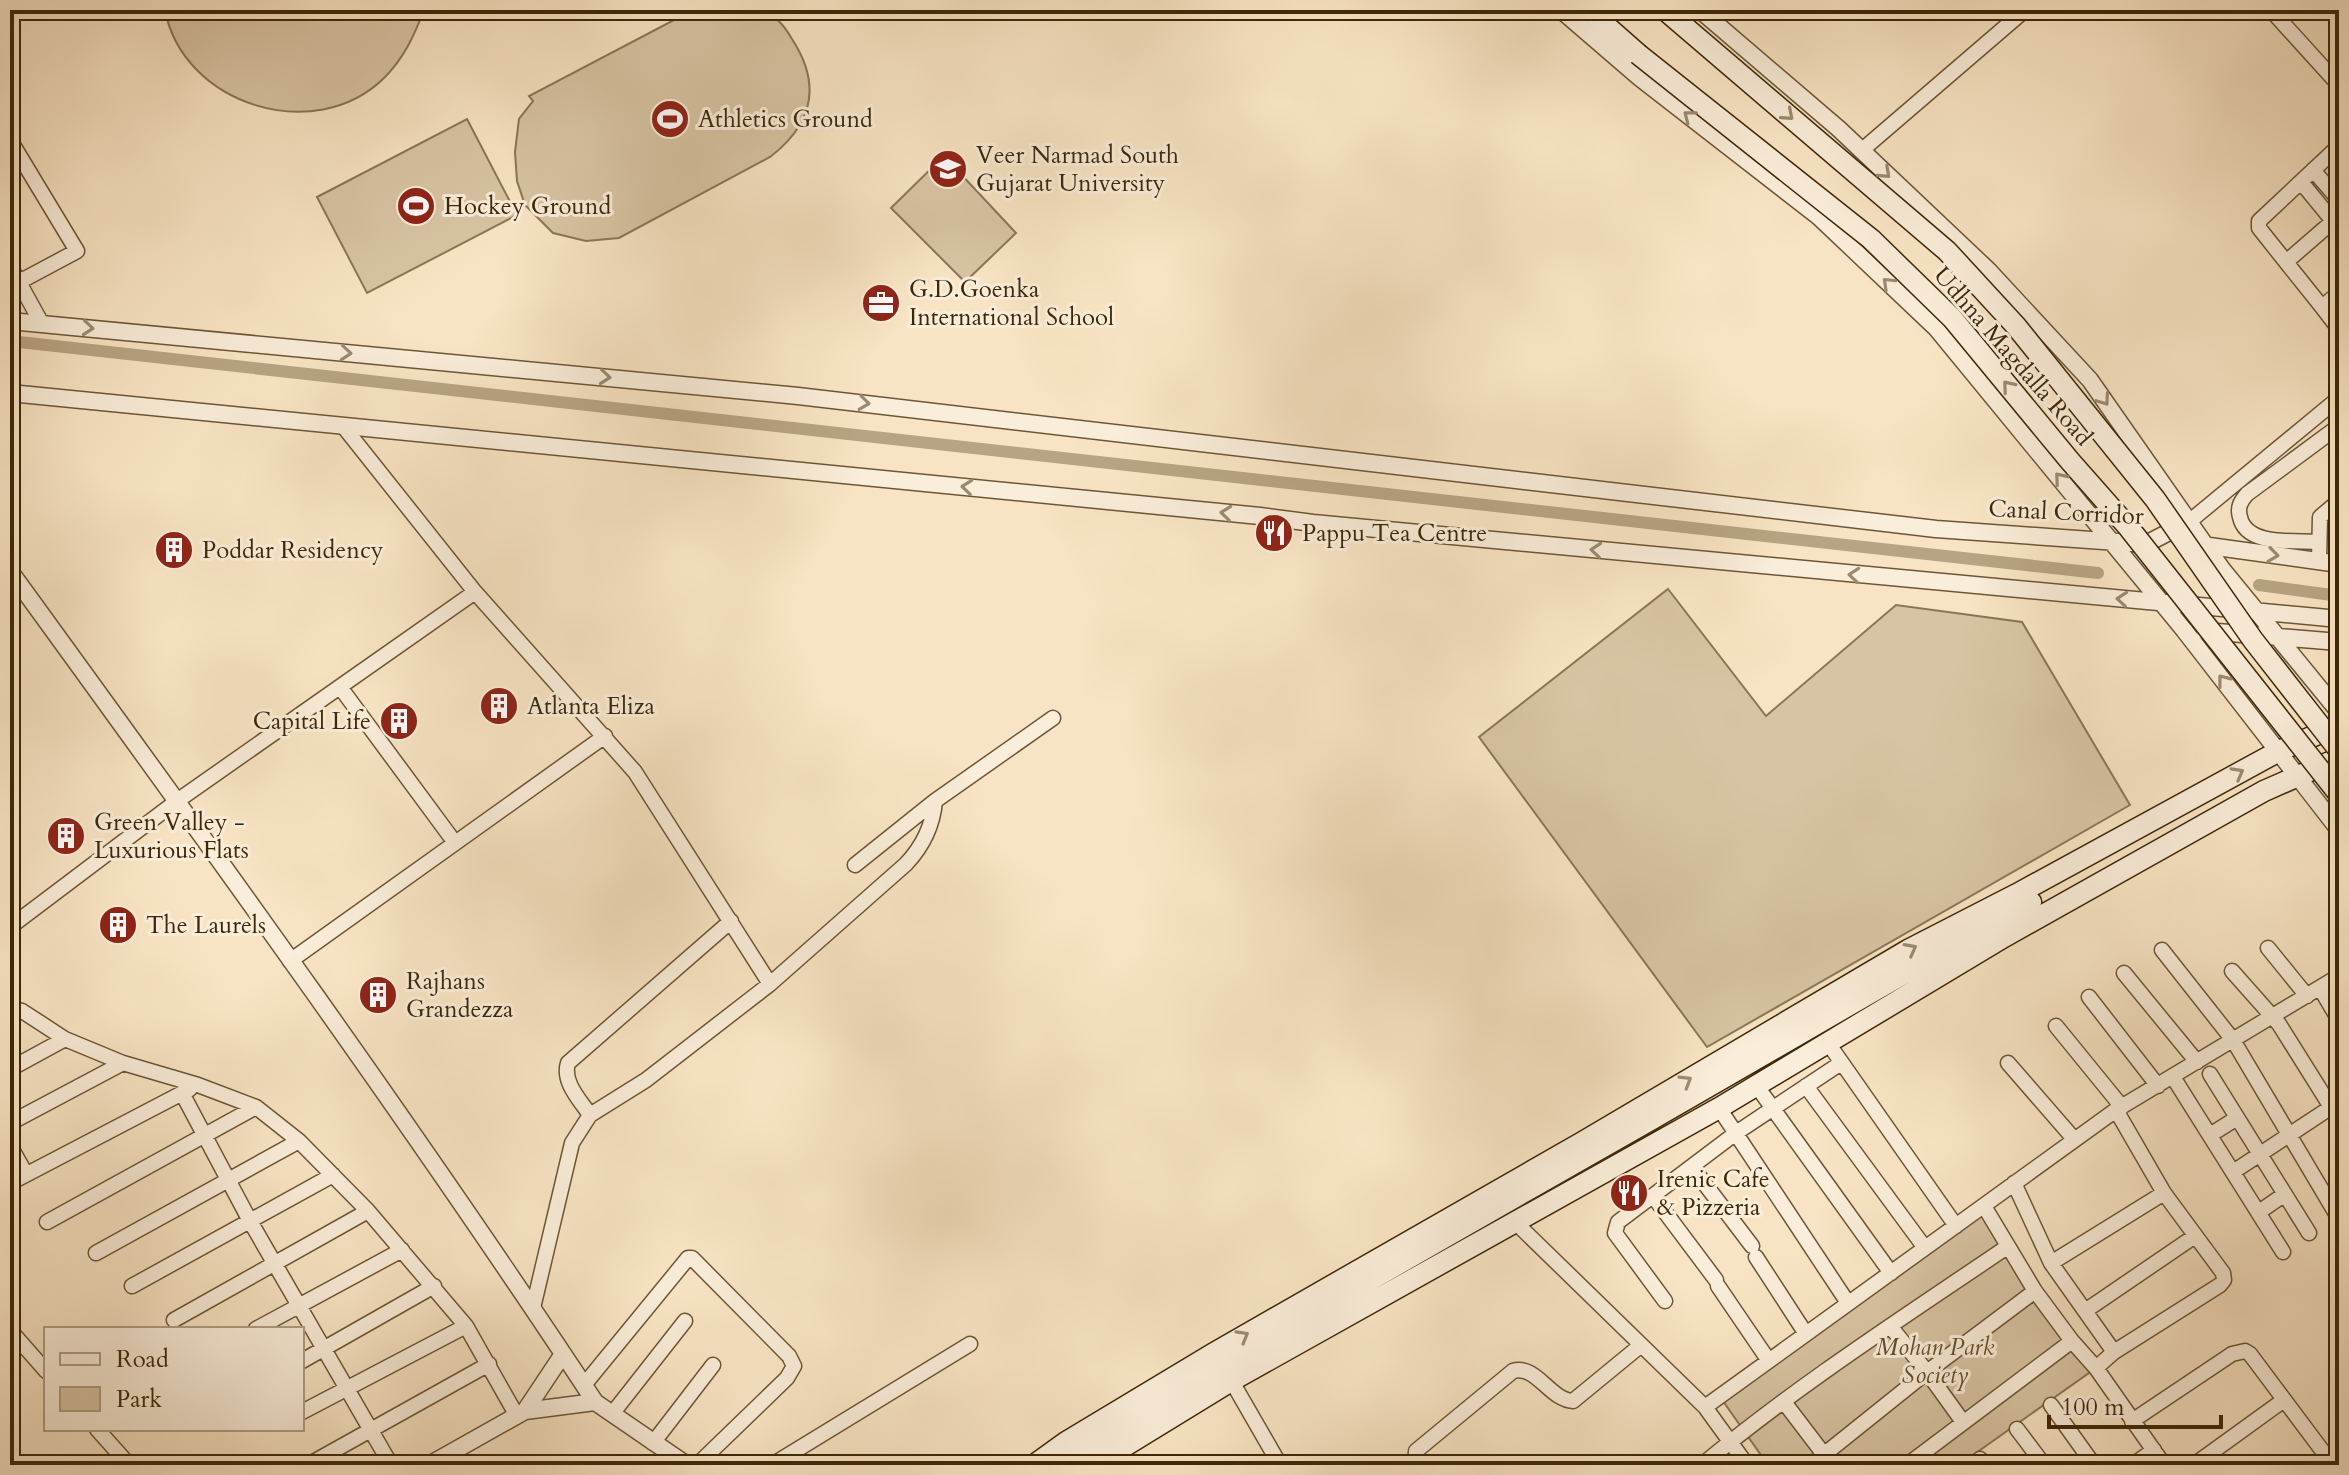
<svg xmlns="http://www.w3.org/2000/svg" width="2349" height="1475" font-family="Cardo,serif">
<rect width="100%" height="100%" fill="#f8e4c4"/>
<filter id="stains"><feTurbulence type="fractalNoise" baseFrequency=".0025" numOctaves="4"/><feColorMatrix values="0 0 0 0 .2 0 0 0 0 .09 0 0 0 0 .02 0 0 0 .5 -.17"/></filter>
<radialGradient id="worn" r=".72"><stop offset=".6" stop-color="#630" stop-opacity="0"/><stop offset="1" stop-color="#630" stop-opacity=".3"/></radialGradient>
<path fill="#d8c4a4" stroke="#8a7656" stroke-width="2" d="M165,10h259c-10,26 -20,48 -40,68 -69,68 -201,27 -219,-68z
M693,10c23,0 52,-5 74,4 12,4 19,15 25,25 30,46 21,85 -22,118l-151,81 -33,3 -33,-8 -28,-28 -8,-24 -2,-29 4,-33 14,-18 -4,-5z
M467,119l50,96 -150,78 -50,-96z
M944,156l72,77 -51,49 -74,-74z
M1668,589l98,127 130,-111 126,17 108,183 -423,242 -228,-310z
M1982,1207l114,161 -137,97h-191l-50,-71z"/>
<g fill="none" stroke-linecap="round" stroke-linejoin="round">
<path stroke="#b8a484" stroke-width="12" d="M10,341l2088,232
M2259,585l80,11"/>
<defs>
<path id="minor" d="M2271,10l68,75
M10,140l67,111 -58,31
M1861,151l164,-141
M2313,170l26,30
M2301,182l32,39
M2339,216l-53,46 36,45 17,-14
M2286,262l-27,-34v-7l80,-75
M10,266l32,58
M2322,307l17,22
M343,426l132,166 160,180 135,212
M2190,521l149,-123
M2319,542c-23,-2 -73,5 -79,-25 -3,-10 1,-16 7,-23l92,-68
M2319,561l1,-44 19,-16
M340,687l110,149
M855,865l80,-64 118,-83
M10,927l167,-126 298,-209
M2268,948l39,48
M2162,950l71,90 102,172
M290,961l315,-225
M2232,971l47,53 52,83
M2124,973l73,89
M2320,988l19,32
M2089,997l69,89
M10,1008l12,3 43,28 58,24 75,22 58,22 43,34 69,70 98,115 51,90
M2056,1026l66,81
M1828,1043l128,183
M2008,1063l66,76
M10,1069l55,-30
M2210,1074l99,159
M2173,1077l110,175
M1756,1085l135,188
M1806,1086l119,162
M182,1093l68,128 141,244
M1719,1108l129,195
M590,1115c-10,-15 -28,-33 -22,-52l163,-142
M10,1123l113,-60
M2210,1135l27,-17
M10,1146l16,28
M1692,1167l60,79
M2233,1172l106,-70
M10,1183l180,-94
M2014,1183l37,80 63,89
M1653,1196l63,84
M1984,1206l51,85 37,50 24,27 68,97
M2259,1212l26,-18
M47,1222l209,-115
M1515,1222l190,185 42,58
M96,1253l203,-112
M1756,1257l50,77
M2051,1263l113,-70
M132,1286l201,-111
M1718,1286l51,75
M1665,1301l-50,-68 3,-11 118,-89 105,-70
M533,1308l39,-165 18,-28 56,-35 124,-96 136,-120c16,-17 27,-39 29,-63
M2085,1311l110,-75
M174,1320l194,-109
M1890,1326l37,46 36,50
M256,1329l146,-79
M10,1330l36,41
M302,1361l132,-75
M2096,1368l18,-16 106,-67 4,-5 -1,-7 -59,-80 -48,-83
M1227,1373l53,92
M584,1385l104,-127h4l97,98 5,10 -7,12 -90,87
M1784,1402l48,63
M2051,1405l43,60
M1705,1407l411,-297 223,-134
M302,1412l164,-86
M612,1414l73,-93
M2132,1421l100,-67 13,-3 5,3 83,111
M97,1429l32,36
M2017,1429l27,36
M653,1443l60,-78
M1980,1459l5,6
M308,1465l181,-101
M772,1465l198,-121
M1415,1465l1,-14 97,-80c23,-7 37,29 60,30l67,-55
M1702,1465c96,-80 202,-148 305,-218
M1811,1465l116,-93 108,-81
M1907,1465l165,-124
M2133,1465l21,-15
M2194,1465l90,-65"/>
<path id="tertiary" d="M1561,10l79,68 179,139 117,111 248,302 155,200
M1700,10l139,119 149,141 102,110 132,189 117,143
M10,321l788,75 1138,133 210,15 44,-23
M10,393l1250,123 53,7 1026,96
M2202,545l137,19
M10,571c199,274 399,549 585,831
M2205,631l134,11
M525,1411l38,-57
M429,1465l96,-54 70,-9 92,63"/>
<path id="secondary" d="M1588,10l50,44
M1034,1465l32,-23 148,-89 367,-210 327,-193 109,-56 262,-143 60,-26
M1058,1465c196,-120 396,-233 596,-347 126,-72 250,-146 377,-216
M1094,1465l137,-84 488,-273 285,-171 260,-146 75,-33"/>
</defs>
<use href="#minor" stroke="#6c5637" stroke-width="17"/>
<use href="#tertiary" stroke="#6c5637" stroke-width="19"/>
<use href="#secondary" stroke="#3d2708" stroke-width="23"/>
<use href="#minor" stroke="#faedd9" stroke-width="14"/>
<use href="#tertiary" stroke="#faedd9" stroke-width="16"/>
<use href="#secondary" stroke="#faedd9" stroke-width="20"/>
<defs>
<path id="secondary-bridge" d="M1665,10l282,241 69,75 139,173 98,141 86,110
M1638,54l233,185 81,79 118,143 59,67 210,266"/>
</defs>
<use href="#secondary-bridge" stroke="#3d2708" stroke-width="23" stroke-linecap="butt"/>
<use href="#secondary-bridge" stroke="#faedd9" stroke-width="20"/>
</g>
<defs><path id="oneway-chevron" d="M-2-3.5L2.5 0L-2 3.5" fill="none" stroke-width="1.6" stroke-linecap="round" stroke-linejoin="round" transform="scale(2)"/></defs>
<g stroke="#9c8a70">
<use href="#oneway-chevron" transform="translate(1788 115) rotate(41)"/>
<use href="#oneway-chevron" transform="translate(1689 116) rotate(-142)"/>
<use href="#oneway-chevron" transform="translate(1885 173) rotate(43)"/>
<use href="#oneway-chevron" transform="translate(1888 283) rotate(-136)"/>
<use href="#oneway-chevron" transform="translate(88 328) rotate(5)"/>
<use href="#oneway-chevron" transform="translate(346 353) rotate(5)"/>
<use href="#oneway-chevron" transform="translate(605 377) rotate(5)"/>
<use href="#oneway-chevron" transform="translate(2008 386) rotate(-130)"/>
<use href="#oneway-chevron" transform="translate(2104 400) rotate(55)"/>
<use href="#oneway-chevron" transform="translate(864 403) rotate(7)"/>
<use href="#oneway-chevron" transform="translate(2060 478) rotate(-130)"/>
<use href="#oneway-chevron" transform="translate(967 487) rotate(-174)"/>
<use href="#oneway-chevron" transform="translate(1226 513) rotate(-174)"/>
<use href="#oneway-chevron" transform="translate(1596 550) rotate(-175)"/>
<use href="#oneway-chevron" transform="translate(2273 555) rotate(8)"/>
<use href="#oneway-chevron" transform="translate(1854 575) rotate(-175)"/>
<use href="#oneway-chevron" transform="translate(2122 599) rotate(-175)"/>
<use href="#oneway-chevron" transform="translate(2223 680) rotate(-128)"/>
<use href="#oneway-chevron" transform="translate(2238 773) rotate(-29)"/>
<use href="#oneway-chevron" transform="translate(1911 949) rotate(-28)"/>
<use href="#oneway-chevron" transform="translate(1686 1081) rotate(-31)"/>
<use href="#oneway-chevron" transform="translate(1243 1336) rotate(-30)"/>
</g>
<defs>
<symbol id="stadium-disc" viewBox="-11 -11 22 22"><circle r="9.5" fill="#8f2418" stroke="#faedd9"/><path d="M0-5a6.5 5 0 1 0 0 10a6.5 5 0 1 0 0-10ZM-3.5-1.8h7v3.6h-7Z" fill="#fff"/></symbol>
<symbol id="university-disc" viewBox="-11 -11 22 22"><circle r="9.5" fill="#8f2418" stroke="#faedd9"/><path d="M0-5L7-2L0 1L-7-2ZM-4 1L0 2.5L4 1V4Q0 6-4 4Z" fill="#fff"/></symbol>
<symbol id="office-disc" viewBox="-11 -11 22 22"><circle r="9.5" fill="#8f2418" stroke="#faedd9"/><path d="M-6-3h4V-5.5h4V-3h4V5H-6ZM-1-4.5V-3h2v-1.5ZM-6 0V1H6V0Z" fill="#fff"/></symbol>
<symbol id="restaurant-disc" viewBox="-11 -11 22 22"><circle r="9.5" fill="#8f2418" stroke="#faedd9"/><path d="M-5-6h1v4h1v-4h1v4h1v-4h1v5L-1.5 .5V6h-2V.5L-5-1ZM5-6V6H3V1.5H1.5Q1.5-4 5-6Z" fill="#fff"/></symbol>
<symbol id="building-disc" viewBox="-11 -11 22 22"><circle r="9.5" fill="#8f2418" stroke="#faedd9"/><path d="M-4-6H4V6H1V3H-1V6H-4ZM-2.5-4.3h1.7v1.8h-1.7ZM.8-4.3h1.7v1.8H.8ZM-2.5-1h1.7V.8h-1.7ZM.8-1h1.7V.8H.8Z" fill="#fff"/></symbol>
</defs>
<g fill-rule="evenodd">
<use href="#stadium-disc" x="648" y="97" width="44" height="44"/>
<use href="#university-disc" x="926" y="147" width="44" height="44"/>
<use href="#stadium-disc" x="394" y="184" width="44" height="44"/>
<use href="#office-disc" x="859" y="281" width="44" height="44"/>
<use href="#restaurant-disc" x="1252" y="511" width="44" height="44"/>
<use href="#building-disc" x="152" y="528" width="44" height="44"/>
<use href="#building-disc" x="477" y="684" width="44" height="44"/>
<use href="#building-disc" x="377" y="699" width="44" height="44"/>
<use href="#building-disc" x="44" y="814" width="44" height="44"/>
<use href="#building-disc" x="96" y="903" width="44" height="44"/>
<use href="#building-disc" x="356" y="973" width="44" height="44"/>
<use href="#restaurant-disc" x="1607" y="1171" width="44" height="44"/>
</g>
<g text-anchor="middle" stroke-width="6" stroke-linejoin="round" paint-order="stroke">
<g font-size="24" fill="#3d2708" stroke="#faedd9" text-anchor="start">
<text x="698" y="127">Athletics Ground</text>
<text x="976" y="163">Veer Narmad South<tspan x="976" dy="28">Gujarat University</tspan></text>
<text x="444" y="214">Hockey Ground</text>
<text x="909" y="297">G.D.Goenka<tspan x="909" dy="28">International School</tspan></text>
<text x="1302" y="541">Pappu Tea Centre</text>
<text x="202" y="558">Poddar Residency</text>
<text x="527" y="714">Atlanta Eliza</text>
<text x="371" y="729" text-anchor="end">Capital Life</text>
<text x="94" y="830">Green Valley -<tspan x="94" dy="28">Luxurious Flats</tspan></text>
<text x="146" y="933">The Laurels</text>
<text x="406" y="989">Rajhans<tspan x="406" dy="28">Grandezza</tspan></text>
<text x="1657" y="1187">Irenic Cafe<tspan x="1657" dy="28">&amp; Pizzeria</tspan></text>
</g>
<g font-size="24" fill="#3d2708" stroke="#faedd9">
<text transform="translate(2013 356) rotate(49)" y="8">Udhna Magdalla Road</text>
<text transform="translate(2066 512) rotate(3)" y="8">Canal Corridor</text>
</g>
<g font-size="24" font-style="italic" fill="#644e2f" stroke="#faedd9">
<text x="1935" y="1355">Mohan Park<tspan x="1935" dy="28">Society</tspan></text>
</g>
</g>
<rect width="2349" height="1475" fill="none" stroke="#f8e4c4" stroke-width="40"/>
<rect x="12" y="12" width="2325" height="1451" fill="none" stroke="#3d2708" stroke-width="4"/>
<rect x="20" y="20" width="2309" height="1435" fill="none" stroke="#3d2708" stroke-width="2"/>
<rect x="44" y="1327" width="260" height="104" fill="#faedd9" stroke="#ae9e85" stroke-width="2"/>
<rect x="60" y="1353" width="40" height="12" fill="#faedd9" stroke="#ae9e85" stroke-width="2"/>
<text x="116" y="1367" font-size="24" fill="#3d2708">Road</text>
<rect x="60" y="1387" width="40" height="24" fill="#d8c4a4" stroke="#ae9e85" stroke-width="2"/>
<text x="116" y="1407" font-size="24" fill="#3d2708">Park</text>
<path d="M2049 1415v12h172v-12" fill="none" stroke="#3d2708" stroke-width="4"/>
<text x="2061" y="1415" font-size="24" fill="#3d2708" stroke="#faedd9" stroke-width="6" paint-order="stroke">100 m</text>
<rect width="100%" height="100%" filter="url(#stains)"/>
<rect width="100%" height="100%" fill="url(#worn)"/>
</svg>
